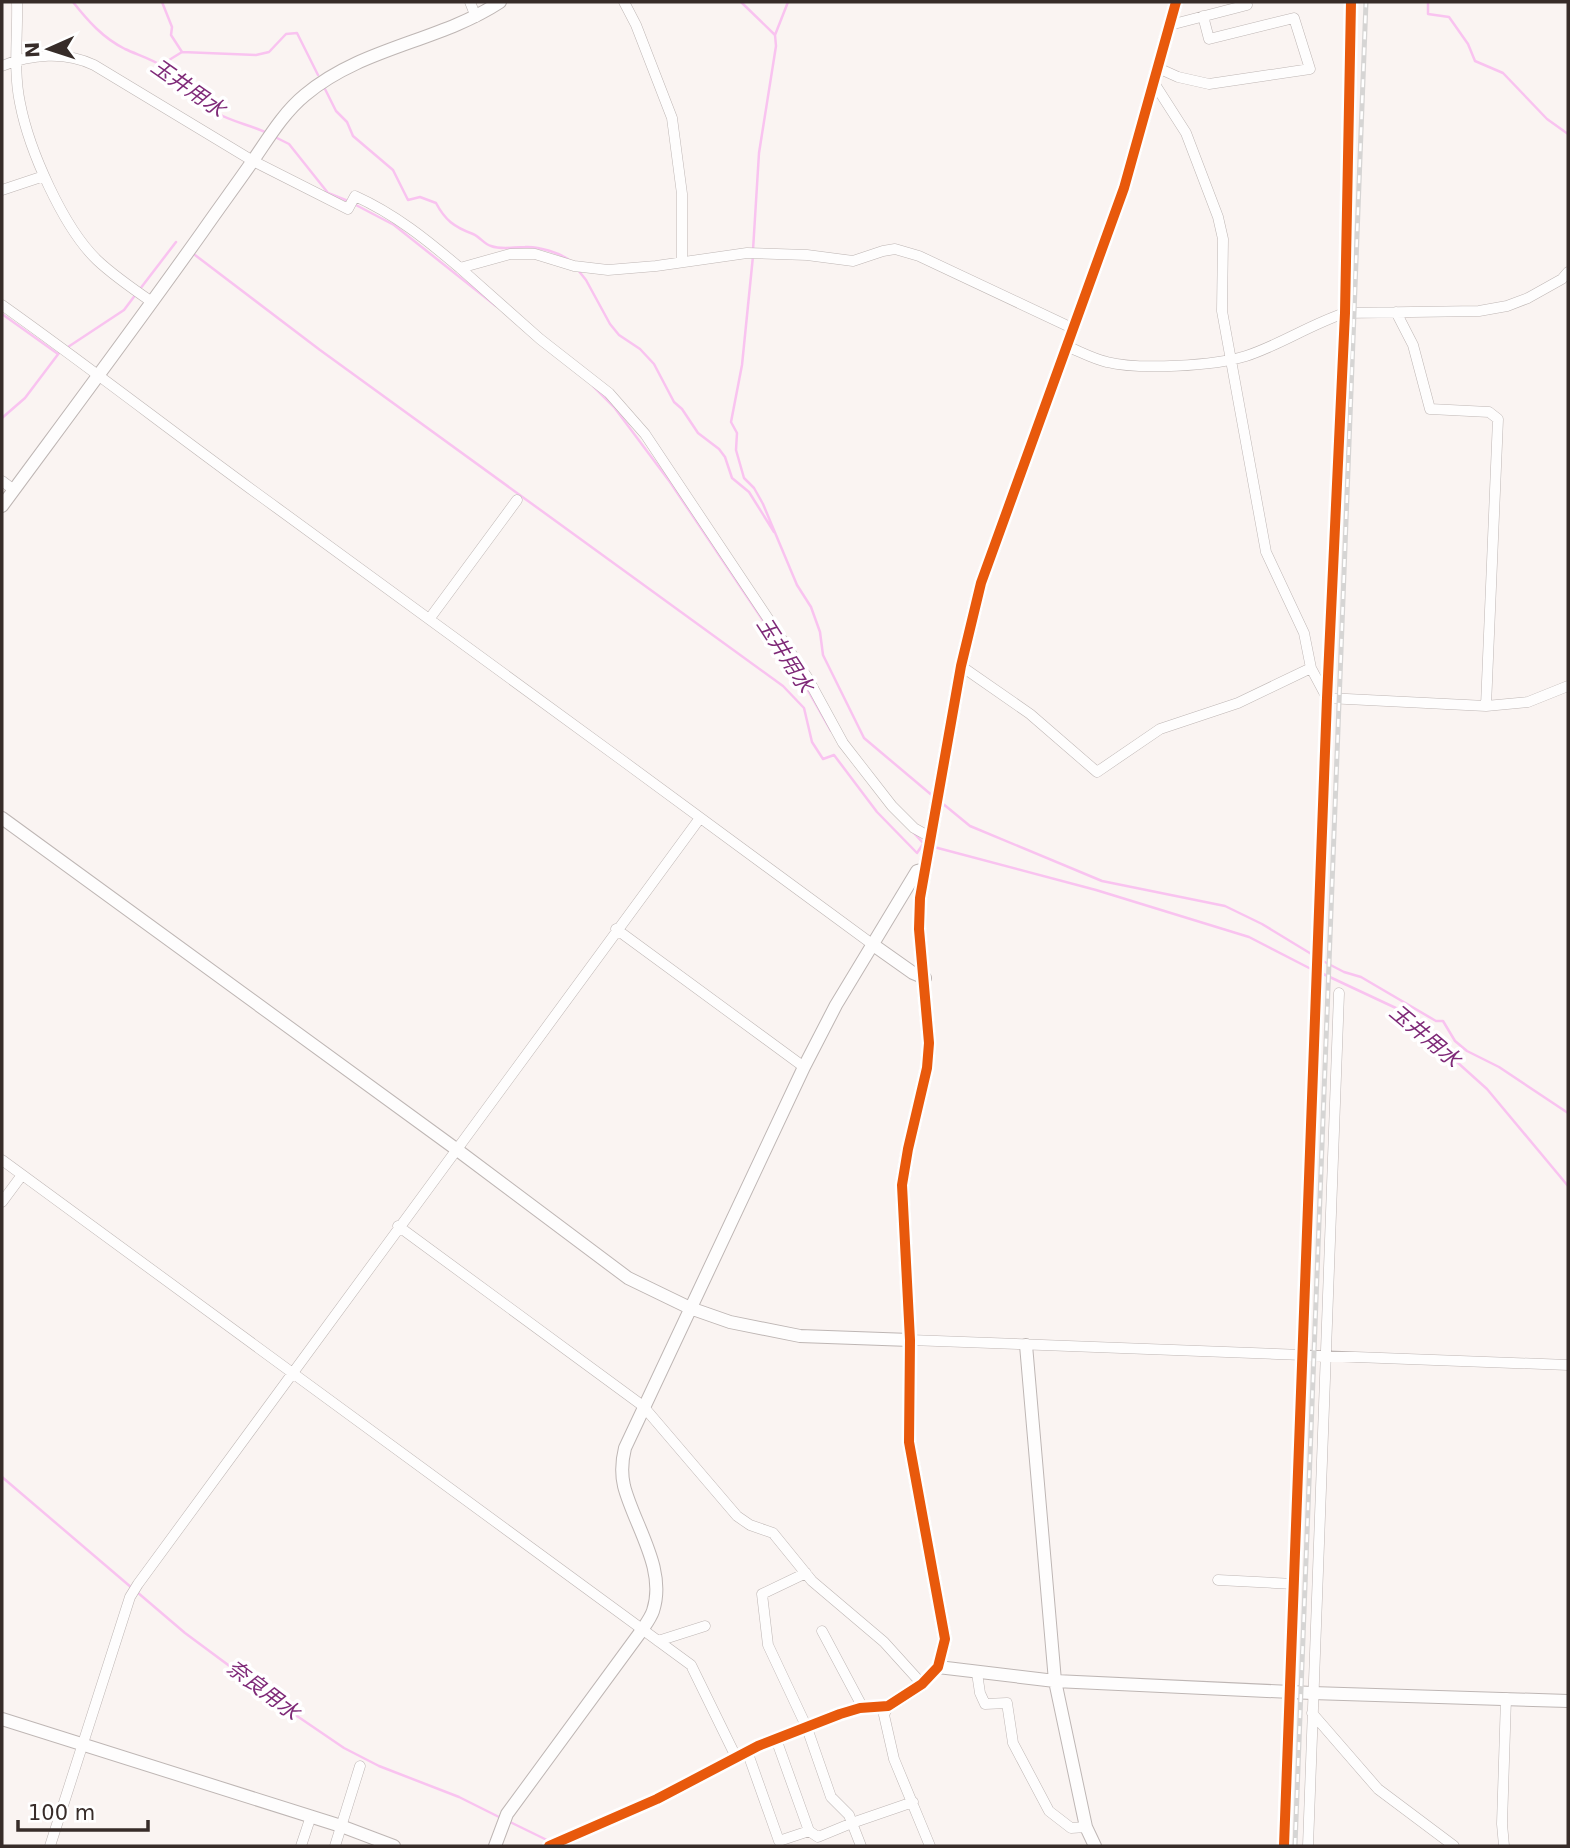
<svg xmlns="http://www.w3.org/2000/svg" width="1570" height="1848" font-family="'DejaVu Sans','Noto Sans JP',sans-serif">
<rect width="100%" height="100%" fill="#faf4f2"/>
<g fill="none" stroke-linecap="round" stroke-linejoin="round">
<path stroke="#f9c3f0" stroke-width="2.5" d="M73,2c15,19 30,36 52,47 13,6 27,10 39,18 20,13 33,33 53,46 15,9 34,12 50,20
M162,2l10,25 -1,8 11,17
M741,2l34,33
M1428,2v12l21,3 19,27 7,17 28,12 44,46 21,15
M161,65l21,-13 74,3 13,-3 17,-18 11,-1 21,42
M325,89l11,22 11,11 6,14 40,34 15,30 12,-3 16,6c9,17 18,24 37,31 7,3 11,10 18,12 11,4 22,1 34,1 13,-1 36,6 47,15
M273,136l16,8 39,49 20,8
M354,204l40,21 102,81
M753,250l6,-97 17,-107 -1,-11 13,-33
M195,255l125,95 463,336 21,22 8,34 11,17 11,-4 43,57 40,41 6,-9
M753,256l-11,109 -11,57 6,11 -1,17 8,28 10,10 9,16 34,81 14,22 9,25 3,23 41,83 70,59
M578,270l8,10 24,44 9,11 21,14 14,15 20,38 8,7 16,24 21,16 6,8 7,21 17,14 25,40
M140,289l36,-47
M2,314l56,40
M68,347l56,-37 12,-16
M593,386l21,21 56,75 127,189 34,60
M2,418l23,-20 34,-45
M942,803l28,23 132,55 123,25 37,18 51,31
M912,831l12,13
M934,847l162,43 153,47 64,33
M1319,959l25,13 17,5 75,44h7l12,20 12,10 32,16 69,46
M1319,972l79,37 89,80 81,97
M2,1477l130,111
M137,1592l48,41 112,83 47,32 35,18 80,31 42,21
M510,1822l41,20"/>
<defs>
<path id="minor" d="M17,2c1,33 -4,68 3,101 9,47 43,124 77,157 17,16 36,29 55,42
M470,2l6,15
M624,2l12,23 36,93 10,76v68
M1170,25l77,-20
M2,66c29,-12 63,-15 92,-1l159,96 95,48 7,-13c40,18 72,44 105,72l50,-14h25l39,12 34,4 48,-4 91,-13 60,2 46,6 30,-10 12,-2 24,7 153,72
M1158,68l20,9 31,7 101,-15 -16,-51 -85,21 -6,-23
M1154,83l32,50 32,84 5,22 -1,72 44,241 38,81 7,35 16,30 159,8 42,-4 40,-16
M2,190l42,-14
M460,268l80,71 69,54 36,41 162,243 36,66 49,63 22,22 16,9
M2,305c93,66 182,136 275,203 199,145 397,290 595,436
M1396,312l17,33 17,64 59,3 9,7 -12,287
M1066,346c13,5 27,13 41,16 31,8 108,4 139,-6 34,-11 65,-32 99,-43l134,-2 28,-5 21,-8 34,-19 6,-7
M2,481l12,9
M430,618l87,-118
M961,666l69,48 67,58 63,-43 78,-26 73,-35
M616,929l188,138
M2,1160l689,505 45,92
M2,1202l20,-27
M398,1226l245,180 94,110 13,9 23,8 39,48 72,61 38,42
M910,1340l658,25
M1218,1580l76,4
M822,1631l41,77
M658,1641l47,-15
M977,1673l3,20 5,11 22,-1 6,40 36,68 22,17 15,-1
M1312,1713l66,76 76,57
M776,1739l33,92 9,6 34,-14 -3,-8 -18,-18 -24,-69 -39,-83 -6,-51 44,-21
M747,1751l32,90 30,-10
M50,1846l80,-249 8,-13 562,-766
M301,1846l10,-30
M335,1846l25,-80
M549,1846l108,-47 101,-53 82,-32 20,-6 28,-2 -4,9 10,44 36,87
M861,1846l-9,-23 61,-21
M1284,1846l43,-1148 18,-385 6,-311
M1308,1846l31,-853
M1504,1846l-2,-22 4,-126"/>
<path id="tertiary" d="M2,506c67,-91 135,-182 201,-275 16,-23 33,-46 49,-69 16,-23 31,-49 53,-67 57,-48 134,-53 195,-93
M2,818l454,331 172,129 62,30 40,14 70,14 110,4
M872,944l41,29 12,5
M1026,1345l29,336 31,146 9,19
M938,1667l117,14 257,12 256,8
M888,1706l34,-22 16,-17 7,-28 -36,-197 1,-102 -8,-155 6,-36 19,-81 2,-25 -10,-114 1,-31 41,-232 20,-83 143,-395 52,-186
M2,1719l339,107 53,20
M495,1846l12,-32 135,-184c4,-6 9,-13 11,-19 14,-42 -19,-86 -29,-125 -3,-13 -2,-26 1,-38l179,-381 32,-62 81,-134 8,-2"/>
</defs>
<use href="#minor" stroke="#beb6b4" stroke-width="11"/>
<use href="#tertiary" stroke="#beb6b4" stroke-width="14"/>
<use href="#minor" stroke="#fefdfd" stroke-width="10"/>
<use href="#tertiary" stroke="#fefdfd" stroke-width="12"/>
<defs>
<path id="rail" d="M1295,1846l71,-1844"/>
</defs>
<use href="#rail" stroke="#d6d5d4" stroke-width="5"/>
<use href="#rail" stroke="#fff" stroke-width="2.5" stroke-dasharray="8" stroke-linecap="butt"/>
<defs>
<path id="cycleway" d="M549,1846l108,-47 101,-53 82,-32 20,-6 28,-2 34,-22 16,-17 7,-28 -36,-197 1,-102 -8,-155 6,-36 19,-81 2,-25 -10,-114 1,-31 41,-232 20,-83 143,-395 52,-186
M1284,1846l43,-1148 18,-385 6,-311"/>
</defs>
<use href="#cycleway" stroke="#fff" stroke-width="15"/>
<use href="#cycleway" stroke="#e8590c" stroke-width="10"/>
</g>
<g text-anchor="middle" stroke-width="7" stroke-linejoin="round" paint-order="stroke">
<g font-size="21" font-style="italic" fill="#7f2a78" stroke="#fff">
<text transform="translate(188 88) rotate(35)" y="7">玉井用水</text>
<text transform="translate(785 655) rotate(57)" y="7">玉井用水</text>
<text transform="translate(1425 1036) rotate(40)" y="7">玉井用水</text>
<text transform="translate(263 1690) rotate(37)" y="7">奈良用水</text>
</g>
</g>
<rect width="1570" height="1848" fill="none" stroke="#372c29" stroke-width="7"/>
<g transform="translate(49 49) rotate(267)" stroke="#ffffff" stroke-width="5" paint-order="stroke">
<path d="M0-5L12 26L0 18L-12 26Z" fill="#372c29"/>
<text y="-10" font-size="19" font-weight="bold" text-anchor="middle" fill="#372c29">N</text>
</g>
<path d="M18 1820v10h130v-10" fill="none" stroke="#372c29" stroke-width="3.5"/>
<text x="28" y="1820" font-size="21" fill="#372c29" stroke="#ffffff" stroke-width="5" paint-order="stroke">100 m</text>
</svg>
